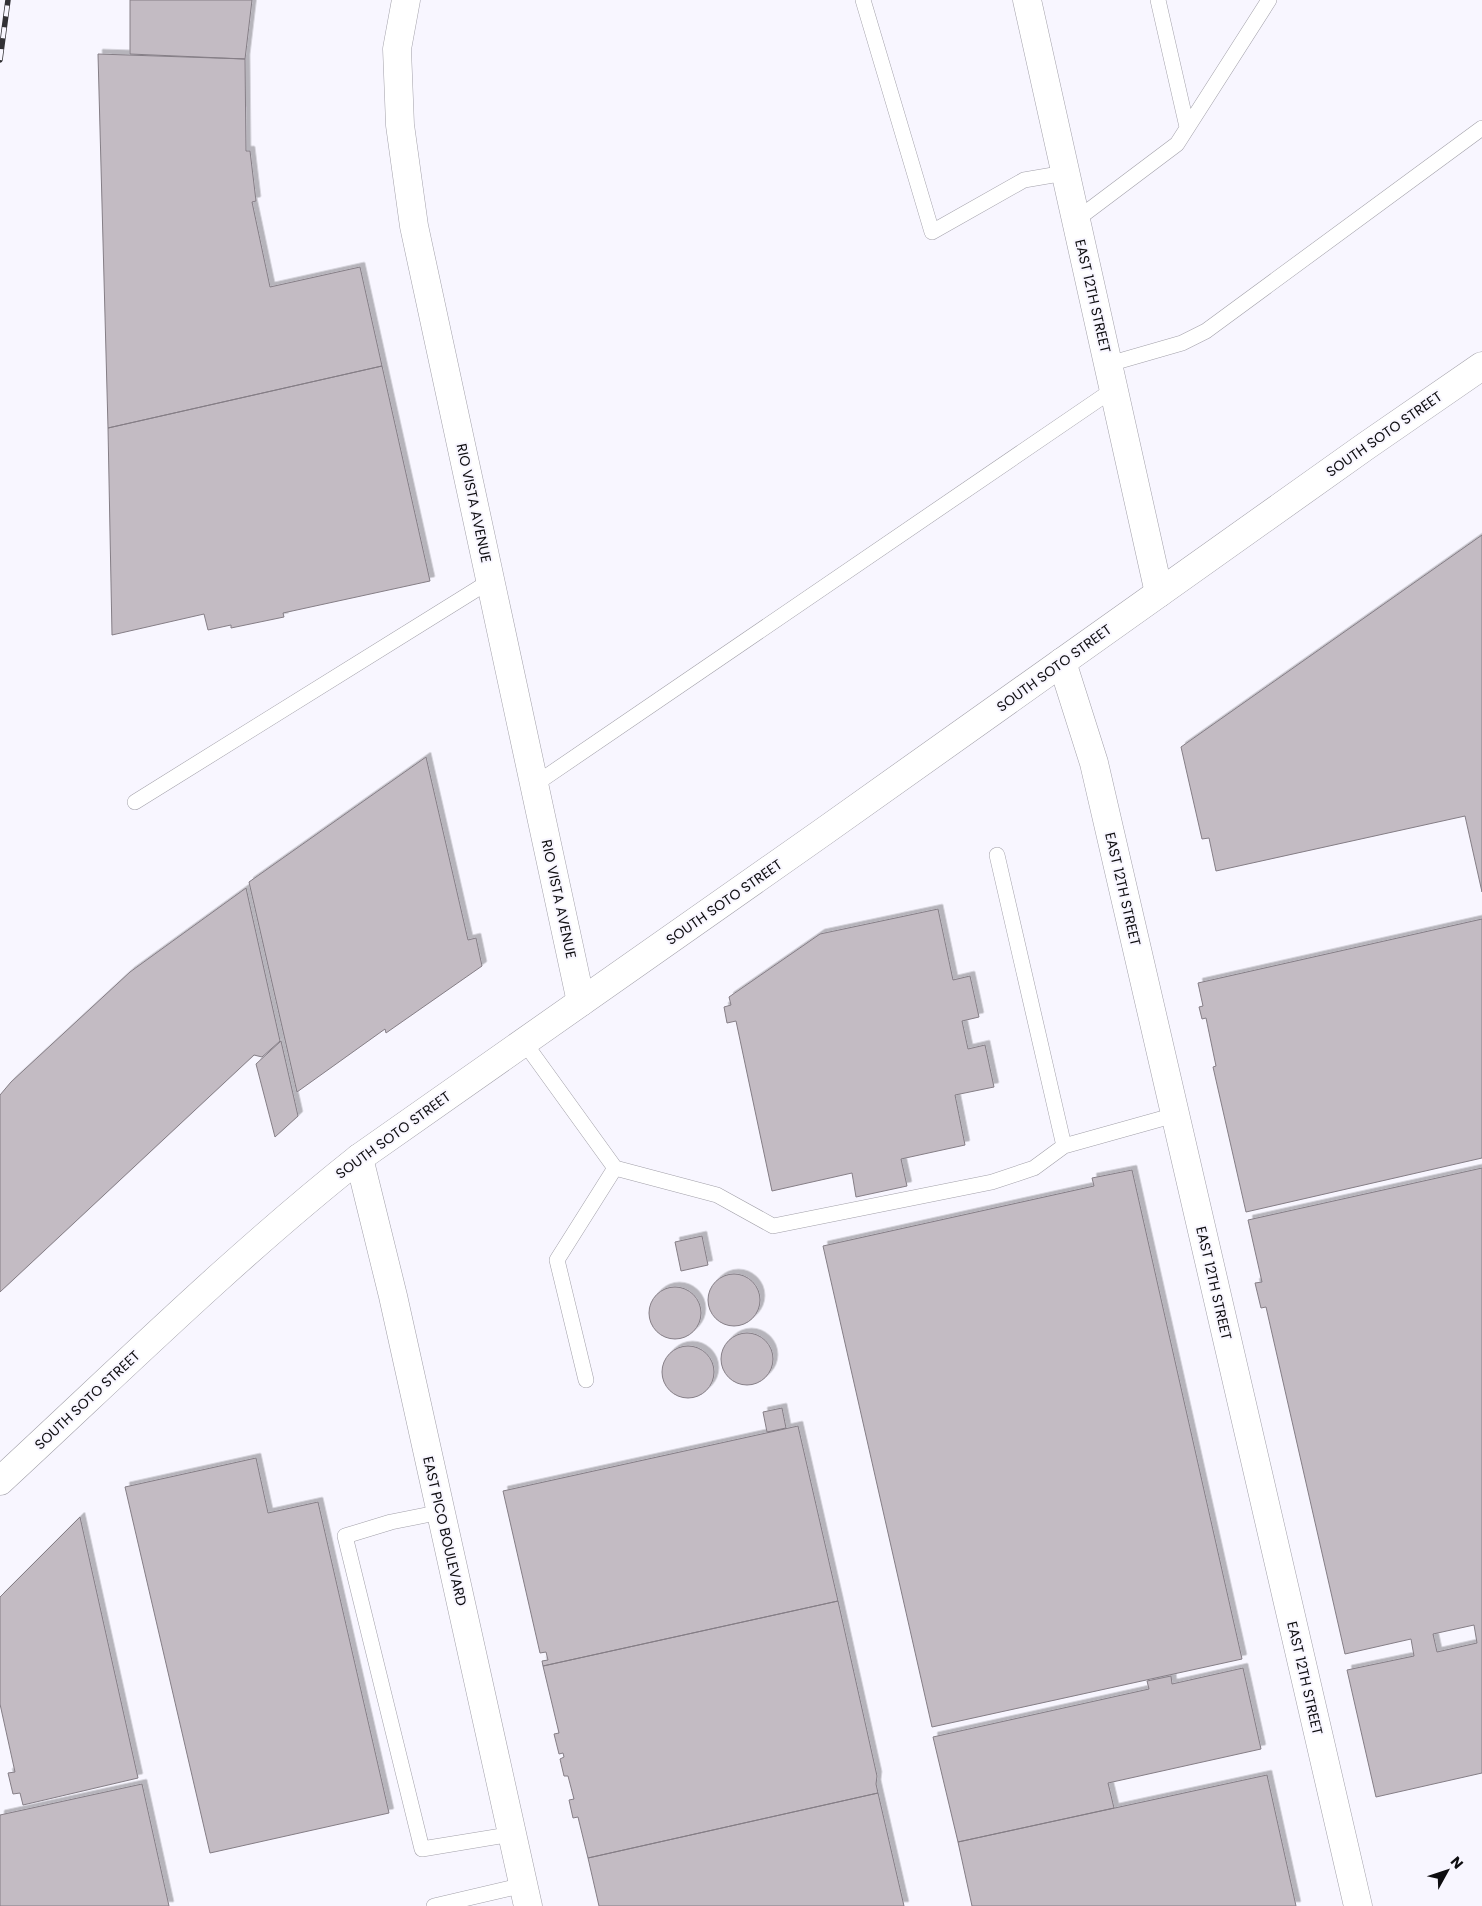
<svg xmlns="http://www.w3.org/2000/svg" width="1482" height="1906" font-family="Poppins,sans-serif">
<defs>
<filter id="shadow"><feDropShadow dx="4.5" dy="-4.5" stdDeviation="0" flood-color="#0004"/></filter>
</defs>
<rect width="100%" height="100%" fill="#f8f6ff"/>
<path fill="#c3bbc3" stroke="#857e86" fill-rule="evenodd" filter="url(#shadow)" d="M130,0h122l-7,59 -115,-5z
M98,54l147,5 1,92h4l6,50 -4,1 18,85 90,-20 22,99 -274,62z
M382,366l48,215 -147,32 1,4 -53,11v-3l-23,5 -4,-16 -92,21 -4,-207z
M1482,535v357l-17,-76 -249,55 -7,-33 -7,1 -21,-92z
M426,757l42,183 8,-2 6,28 -96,67 -1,-4 -88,63 -48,-210z
M246,888l34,153 -18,16 -8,-2 -254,237v-197l11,-13 119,-110z
M938,909l15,71 17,-4 9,41 -17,4 6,28 17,-4 9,42 -39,8 10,50 -64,14 6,27 -51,11 -4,-24 -80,18 -36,-170 -9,2 -3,-16 7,-2 -2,-8 91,-63z
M1482,919v239l-236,54 -33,-145 3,-1 -10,-48 -4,1 -3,-12 4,-1 -5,-23z
M281,1041l17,75 -23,21 -19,-73z
M1482,1168v605l-106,24 -29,-127 67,-14 -3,-17 -66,15 -79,-347 -5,1 -6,-25 7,-1 -14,-62zM1474,1625l3,18 -40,9 -4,-18z
M1132,1170l110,489 -310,68 -109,-481 271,-60 -2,-8z
M702,1236l6,29 -27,6 -6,-29z
M708 1300a26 26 0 1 1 52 0a26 26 0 1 1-52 0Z
M649 1313a26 26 0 1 1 52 0a26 26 0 1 1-52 0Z
M721 1359a26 26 0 1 1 52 0a26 26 0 1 1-52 0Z
M662 1372a26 26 0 1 1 52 0a26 26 0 1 1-52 0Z
M782,1408l4,20 -19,4 -4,-20z
M798,1426l40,175 -295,65 -1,-5 6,-1 -2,-8 -6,1 -37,-162z
M256,1458l12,55 50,-11 71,311 -179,40 -85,-366z
M80,1517l58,261 -115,27 -3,-12 -7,1 -5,-21 7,-1 -15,-68v-107z
M838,1601l39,175 -1,8 2,9 -290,65 -10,-41 -5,1 -4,-18 5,-1 -6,-23h-4l-4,-17 4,-2 -1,-4 -4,1 -5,-20 5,-1 -16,-67z
M1243,1668l18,81 -153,34 6,25 -156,34 -25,-105 216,-48 -2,-8 24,-5 1,8z
M1267,1775l29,131h-324l-14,-64z
M142,1784l27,122h-169v-91z
M878,1793l26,113h-305l-11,-48z"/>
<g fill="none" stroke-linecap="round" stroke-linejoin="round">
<defs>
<path id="service" d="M863,0l69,232 92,-52 41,-7
M1158,0l29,127
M1076,220l101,-76 92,-144
M1109,364l73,-21 24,-12 276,-203
M534,785l580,-396
M135,802l355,-221
M997,855l67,291 111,-31
M524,1042l91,126 102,27 56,31 219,-44 42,-14 30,-22
M586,1380l-29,-120 58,-92
M441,1512l-50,10 -46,14 77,313 91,-15
M434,1906l90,-21"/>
<path id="minor" d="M406,0l-9,49 3,76 14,101 167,776
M1027,0l132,593
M1062,662l32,101 264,1143
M359,1158l34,138 135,610"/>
<path id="primary" d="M0,1481c118,-109 233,-223 359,-323l464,-326 543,-386 116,-80"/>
</defs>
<use href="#service" stroke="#a2a0a9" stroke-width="16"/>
<use href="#minor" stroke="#a2a0a9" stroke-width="29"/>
<use href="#primary" stroke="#a2a0a9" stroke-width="29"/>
<use href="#service" stroke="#fff" stroke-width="15"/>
<use href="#minor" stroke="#fff" stroke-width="28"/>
<use href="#primary" stroke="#fff" stroke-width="28"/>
<defs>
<path id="rail" d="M0,60l8,-60"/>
</defs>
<use href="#rail" stroke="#323135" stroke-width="5.5"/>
<use href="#rail" stroke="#f8f6ff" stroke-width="4" stroke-dasharray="11" stroke-linecap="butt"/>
</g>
<g text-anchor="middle" stroke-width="4" stroke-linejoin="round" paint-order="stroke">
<g font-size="14" fill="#0e0d10" stroke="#f8f6ff">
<text transform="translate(1093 296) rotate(77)" y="5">EAST 12TH STREET</text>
<text transform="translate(1384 434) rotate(-35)" y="5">SOUTH SOTO STREET</text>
<text transform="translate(474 503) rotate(78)" y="5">RIO VISTA AVENUE</text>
<text transform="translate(1054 668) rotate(-36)" y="5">SOUTH SOTO STREET</text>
<text transform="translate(1123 889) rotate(77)" y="5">EAST 12TH STREET</text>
<text transform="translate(559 899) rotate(78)" y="5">RIO VISTA AVENUE</text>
<text transform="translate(724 902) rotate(-35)" y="5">SOUTH SOTO STREET</text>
<text transform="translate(393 1135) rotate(-36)" y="5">SOUTH SOTO STREET</text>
<text transform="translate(1214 1283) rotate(77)" y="5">EAST 12TH STREET</text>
<text transform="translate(87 1400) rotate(-43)" y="5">SOUTH SOTO STREET</text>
<text transform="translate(445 1531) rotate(77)" y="5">EAST PICO BOULEVARD</text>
<text transform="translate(1305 1678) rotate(77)" y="5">EAST 12TH STREET</text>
</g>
</g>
<g transform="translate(1447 1871) rotate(50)" stroke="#f8f6ff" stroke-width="4" paint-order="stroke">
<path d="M0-4L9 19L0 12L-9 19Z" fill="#0e0d10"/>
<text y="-8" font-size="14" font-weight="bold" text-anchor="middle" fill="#0e0d10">N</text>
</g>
</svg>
